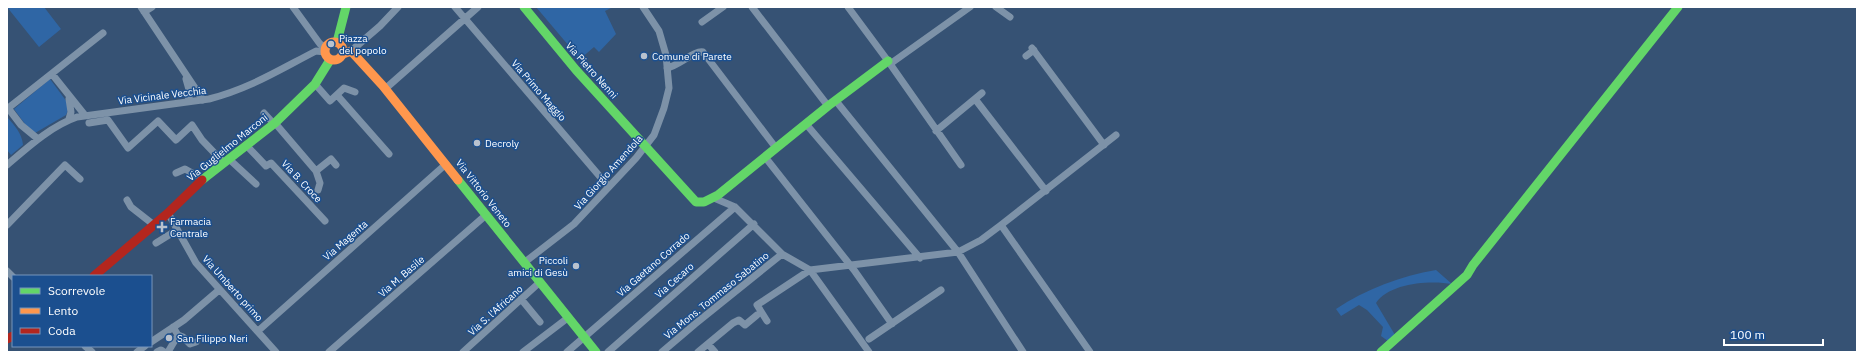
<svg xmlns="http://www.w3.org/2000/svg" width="1864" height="359" font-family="'IBM Plex Sans',sans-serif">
<rect width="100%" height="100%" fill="#365274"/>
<path fill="#2f66a5" d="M7,7h37l17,22 -22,18z
M536,7h77l-8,4 11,23 -17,18 -5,-5 -14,12z
M50,79l20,27 -4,9 -31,18 -7,-5 -14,-19z
M7,117c7,8 15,16 16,28l-12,10 -4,-5z
M1436,270l16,14c-22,-4 -63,-1 -76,19l19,32 -7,6 -7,-5 2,-9 -16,-17 -8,-5 -18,11 -5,-7c30,-20 65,-33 100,-39z"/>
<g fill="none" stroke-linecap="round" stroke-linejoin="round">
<path stroke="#7d92a8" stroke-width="7" d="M141,7l62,93
M293,7l27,37 6,4
M455,7l153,179
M752,7l76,99
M848,7l40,54 73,104
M996,7l14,10
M144,12l8,-5
M702,22l21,-15
M1032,48l72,97
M351,51l29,-25 18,-19
M1026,56l8,-6
M890,64l80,-57
M667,68c11,-2 28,-18 36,-16l73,96
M52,74l32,40
M186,79l4,14 -2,8
M315,84l15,17 14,-13 11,4
M385,89l93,-82
M337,95l52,59
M69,99l2,13 -2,7
M975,99l71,92
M836,101l122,151 65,100
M8,108l13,17 17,14
M7,109l96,-76
M264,113l10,11
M89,123l19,-3 20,28 30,-27 18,19 16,-15 10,15 22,23
M275,123l41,48 4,12 -2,7
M806,124l114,134
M936,131l46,-38
M246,145l20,21 5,-3 54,58
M765,157l89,113 38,54
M229,159l27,25
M7,165c21,-18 44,-39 70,-48l132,-18c40,-10 70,-29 107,-48l9,1
M316,171l15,-12 5,6
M176,173l9,-4 18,10
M714,198l21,9 47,47 28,16 59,82
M127,200l4,7 23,18
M168,213l28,50 80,89
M7,225l58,-60 15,14
M1001,225l89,127
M156,243l21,-13
M525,262l49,-38 62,-66 18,-23 10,-27 5,-20 -3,-33 -7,-24 -16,-24
M7,271l6,6
M521,299l19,23
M767,321l-10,-16 53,-35 148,-18 23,-12 20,-15 115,-90
M258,331l188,-167
M178,335l5,2 7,7 6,-2
M869,339l72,-49
M151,342l33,-22 35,-30
M708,344l7,8
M85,346l7,6
M137,352l8,-6
M157,352l4,-2 3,2
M168,352l10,-17 -5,-8
M329,352l157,-137
M463,352l77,-70
M523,352l42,-32
M567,352l168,-145
M608,352l146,-128
M662,352l33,-28 87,-70
M698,352l35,-29 6,-3 6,5 12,-10"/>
<path stroke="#63d668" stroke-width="9" d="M524,7l52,63 120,132h8l14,-7 110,-89 60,-45
M337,42l9,-35
M202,180l73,-57 40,-39 15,-24
M458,180l138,172
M1381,352l86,-77 6,-10 205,-258"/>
<path stroke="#ff974d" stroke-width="9" d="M325 51a9 9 0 1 1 18 0a9 9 0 1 1-18 0Z
M343,54l8,-3 32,35 75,94"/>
<path stroke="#b3261e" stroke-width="9" d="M94,276l74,-63 34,-33
M7,339l6,-3"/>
</g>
<g fill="#b9c2ce" stroke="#1b4f8f" stroke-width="1.5">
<circle cx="331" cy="44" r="4"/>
<circle cx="644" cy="56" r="4"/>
<circle cx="477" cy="143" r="4"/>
<path d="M160 221h4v4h4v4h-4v4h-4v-4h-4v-4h4z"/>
<circle cx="576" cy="266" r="4"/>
<circle cx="169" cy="338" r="4"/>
</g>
<g text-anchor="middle" stroke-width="3" stroke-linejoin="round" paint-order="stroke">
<g font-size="10" fill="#fff" stroke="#1b4f8f" text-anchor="start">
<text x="339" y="42">Piazza<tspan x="339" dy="12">del popolo</tspan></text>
<text x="652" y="60">Comune di Parete</text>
<text x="485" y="147">Decroly</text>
<text x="170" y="225">Farmacia<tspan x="170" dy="12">Centrale</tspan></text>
<text x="568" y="264" text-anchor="end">Piccoli<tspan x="568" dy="12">amici di Gesù</tspan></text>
<text x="177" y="342">San Filippo Neri</text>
</g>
<g font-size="10" fill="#fff" stroke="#1b4f8f">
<text transform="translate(592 70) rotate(48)" y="4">Via Pietro Nenni</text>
<text transform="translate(539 90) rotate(49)" y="4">Via Primo Maggio</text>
<text transform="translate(162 95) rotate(-7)" y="4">Via Vicinale Vecchia</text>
<text transform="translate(227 147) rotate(-39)" y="4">Via Guglielmo Marconi</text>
<text transform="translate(608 172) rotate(-48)" y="4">Via Giorgio Amendola</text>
<text transform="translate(302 181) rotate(47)" y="4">Via B. Croce</text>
<text transform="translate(484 193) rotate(52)" y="4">Via Vittorio Veneto</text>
<text transform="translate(345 240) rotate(-41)" y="4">Via Magenta</text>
<text transform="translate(653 264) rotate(-41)" y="4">Via Gaetano Corrado</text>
<text transform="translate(401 276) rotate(-41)" y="4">Via M. Basile</text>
<text transform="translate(674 280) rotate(-41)" y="4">Via Cecaro</text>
<text transform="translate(233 288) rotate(48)" y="4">Via Umberto primo</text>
<text transform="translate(716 295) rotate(-39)" y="4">Via Mons. Tommaso Sabatino</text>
<text transform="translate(495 310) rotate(-42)" y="4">Via S. l'Africano</text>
</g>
</g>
<rect width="1864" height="359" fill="none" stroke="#ffffff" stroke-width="16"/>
<rect x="12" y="275" width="140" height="72" fill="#1b4f8f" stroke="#7695bc"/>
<rect x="20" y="288" width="20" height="6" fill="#63d668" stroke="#7695bc"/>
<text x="48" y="295" font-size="12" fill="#ffffff">Scorrevole</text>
<rect x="20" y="308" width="20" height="6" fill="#ff974d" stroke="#7695bc"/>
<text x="48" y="315" font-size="12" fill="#ffffff">Lento</text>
<rect x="20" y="328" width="20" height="6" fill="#b3261e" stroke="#7695bc"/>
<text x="48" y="335" font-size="12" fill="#ffffff">Coda</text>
<path d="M1724 339v6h99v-6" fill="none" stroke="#ffffff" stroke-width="2"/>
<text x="1730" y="339" font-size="12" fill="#ffffff" stroke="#1b4f8f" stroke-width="3" paint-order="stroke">100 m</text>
</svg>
